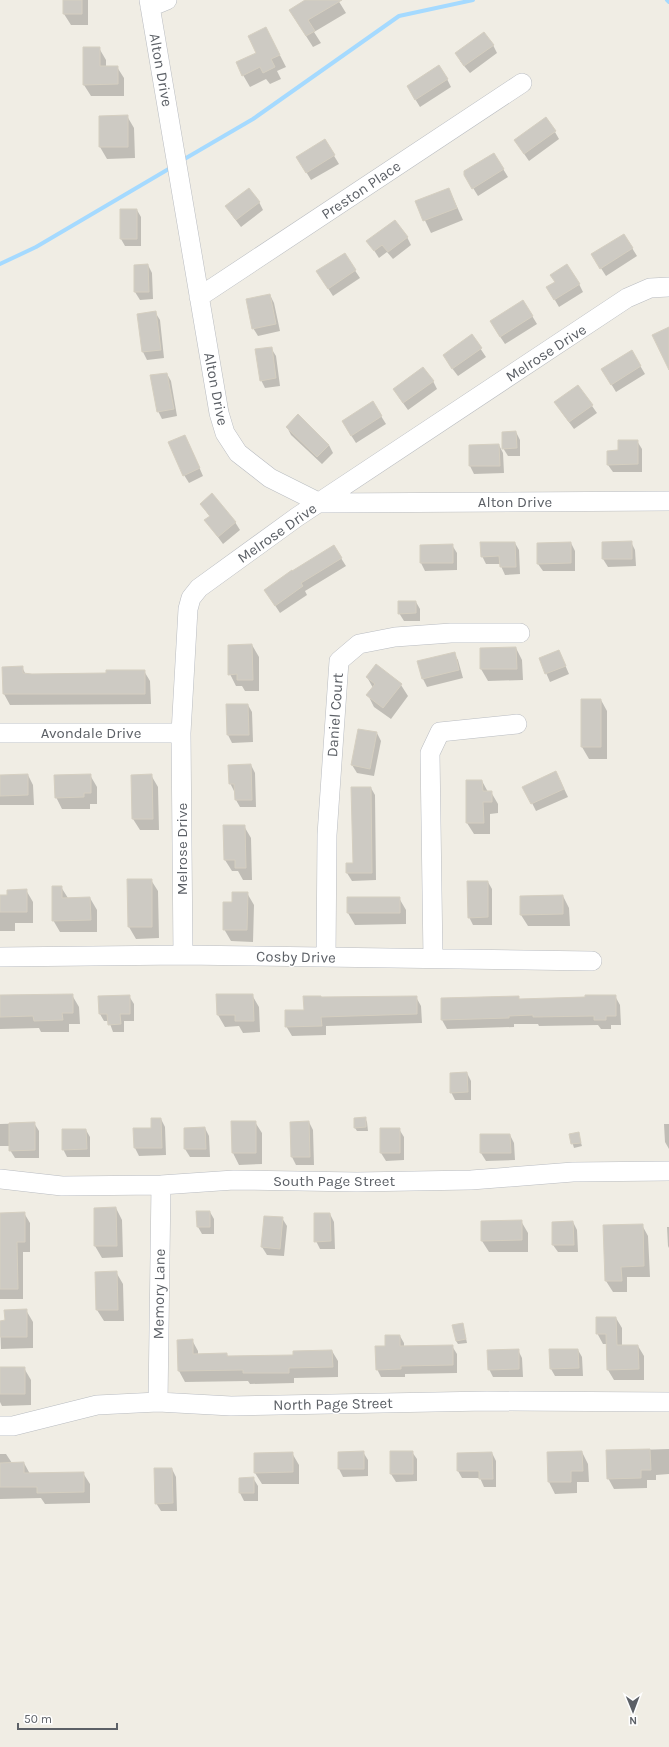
<svg xmlns="http://www.w3.org/2000/svg" width="669" height="1747" font-family="Karla,sans-serif">
<rect width="100%" height="100%" fill="#f0ede4"/>
<path fill="#0003" d="M64,0h24v25h-17l-7,-11z
M307,0h31l8,13 -32,19 7,11 -8,4 -16,-25z
M266,28l20,39 -9,4 4,8 -11,5 -4,-5 -16,8 -7,-12 14,-22z
M493,45l4,8 -27,20 -10,-12z
M99,48l7,12v7h11l7,11v18h-33l-7,-11z
M447,79l4,8 -31,20 -8,-13z
M127,116l7,12 1,30 -28,1 -7,-12z
M555,132l4,7 -30,22 -9,-13z
M325,141l14,23 -28,16 -9,-15z
M494,154l14,23 -30,19 -13,-21z
M449,189l14,31 -32,13 -15,-31z
M259,202l4,8 -22,17 -10,-13z
M137,210l4,7v29h-16l-4,-7z
M624,235l13,21 -31,20 -9,-14z
M407,237l4,8 -18,14 -6,-7 -8,6 -11,-17z
M344,254l16,24 -27,18 -11,-17z
M148,265l4,8 1,26 -13,1 -5,-8z
M579,284l4,8 -24,15 -7,-12z
M270,295l4,8 6,28 -22,5 -5,-8z
M523,301l14,23 -32,20 -10,-15z
M155,312l5,8 4,38 -17,2 -4,-8 -5,-38z
M472,336l14,21 -28,19 -10,-13z
M271,348l5,8 4,30 -15,2 -4,-8z
M632,352l13,22 -29,18 -14,-23z
M167,374l4,7 6,35 -15,3 -4,-8z
M433,381l4,8 -29,21 -10,-14z
M578,386l19,27 -23,16 -14,-19z
M381,416l5,8 -30,19 -9,-14z
M287,427l42,18 4,8 -11,11 -31,-29z
M516,432l4,8v16h-12l-5,-8z
M637,441l5,8v23h-29l-5,-7 11,-14z
M189,444l14,32 -14,7 -5,-8z
M499,445l4,8 1,20 -30,1 -4,-8z
M201,504l34,18 5,8 -17,14 -17,-23 4,-4z
M631,542l4,8 1,16 -28,1 -5,-8v-16z
M515,543l4,7 1,24 -15,1 -5,-11h-14l-4,-8z
M571,543l4,8v20h-32l-5,-7z
M452,545l5,8v17l-32,1 -4,-8z
M334,547l12,19 -41,25 2,4 -27,18 -15,-23z
M416,602l4,7v12h-16l-5,-8z
M252,645l7,12v34h-14l-3,-5h-6l-6,-12z
M516,648l6,12 1,20 -35,1 -7,-12z
M559,651l10,23 -19,8 -10,-23z
M454,653l4,7 5,18 -36,9 -4,-8 -5,-17z
M22,667l4,8 82,-1 36,-3 6,10 1,23 -141,1 -6,-11z
M367,677l34,8 7,11 -17,23 -17,-12 -6,-12 5,-7z
M582,700h19l6,11v48h-18l-7,-12z
M248,705l4,7 1,30 -21,1 -4,-8z
M377,733l4,8 -7,35 -17,-3 -5,-8z
M251,765l4,8 1,34h-16l-4,-7v-9h-2l-4,-8z
M28,775l5,10 1,20h-34v-29z
M90,775l7,12v17h-7v5h-28l-6,-12z
M151,775l7,12 1,43h-19l-7,-11z
M560,780l8,17 -32,14 -12,-24z
M482,781l6,11h3l7,12v9l-8,1v20h-16l-7,-11z
M371,788l4,7 1,85 -24,1 -5,-8 7,-9z
M244,826l7,12 1,42h-9l-5,-9h-6l-7,-11z
M151,880l7,11 1,47 -23,1 -7,-12z
M488,882l4,7v36h-19l-4,-8z
M61,887l7,11h22l7,12v22h-37l-7,-12z
M26,890l7,12v21h-18v8h-15v-35h8z
M247,893l7,12 -1,37 -22,-1 -7,-12 9,-26z
M563,896l6,12 1,18h-42l-7,-11z
M348,898h51l7,12v14l-51,1 -7,-12z
M72,995l7,12 1,17h-11v8h-28l-2,-4 -39,1v-33z
M252,995l7,12 1,25 -17,1 -4,-7 -14,1 -7,-12z
M129,996l5,8v17h-10v11h-11l-4,-11h-5l-4,-7z
M615,996l5,9 1,20h-10v4h-10l-3,-4 -59,1 -1,-2h-24v3l-67,2 -5,-9 76,-23 2,3z
M416,997l5,9 1,17 -96,3v9l-34,1 -6,-10 35,-28z
M467,1073l4,8v19h-16l-4,-8z
M365,1118l2,4 1,9h-11l-2,-3z
M161,1119l4,8 1,28 -27,1 -4,-8 -1,-19h18z
M255,1122l7,11v31l-23,1 -6,-12z
M309,1122l4,8 1,35h-18l-4,-8 -1,-34z
M34,1123l5,8v27h-24l-5,-8v-4h-10v-22z
M664,1124h5v25l-4,-7z
M205,1128l4,8 1,21h-20l-5,-8v-20z
M399,1129l5,8v23l-18,1 -5,-8z
M86,1130l4,7v20h-23l-4,-8z
M578,1133l4,13 -8,2 -4,-13z
M481,1135h29l4,8 1,17 -29,1 -5,-8z
M116,1208l6,12 1,37 -21,1 -7,-12z
M210,1212l4,7v15h-12l-4,-7z
M24,1213l6,10v29h-7v47h-23v-85z
M330,1214l4,8 1,27h-15l-4,-8z
M265,1217l17,1 5,8 -3,30 -17,-1 -5,-8z
M521,1221l7,12v19h-39l-7,-11z
M573,1222l4,8 1,22h-20l-5,-7z
M642,1225l6,11 2,41h-23v15h-14l-7,-11 -1,-55z
M667,1227h2v21l-1,-2z
M116,1272l7,12 1,37h-20l-7,-11z
M26,1310l7,12v26l-32,1 -1,-27 6,-1z
M616,1318l6,10v18h16l6,10v24h-30l-6,-10 -1,-26h-4l-6,-11z
M463,1324l4,19 -9,1 -2,-3z
M400,1336l4,7v4l48,-1 5,8v19l-52,1v3h-24l-4,-8 9,-22z
M192,1340l6,11v4l29,-1 1,3 66,-1 38,-5 6,10v16l-44,1v5l-44,1 -2,-3 -63,1 -6,-11 -1,-30z
M518,1350l4,8 1,19h-30l-4,-8z
M578,1350l4,7 1,19h-28l-4,-7z
M0,1368h24l7,12v25l-29,1 -2,-4z
M669,1449v25l-13,1v5h-9v8l-33,1 -6,-11 -1,-27z
M363,1452l5,8v16l-25,1 -4,-8z
M412,1452l5,7v22l-21,1 -5,-8z
M582,1452l6,12 1,18h-12v11l-22,1 -6,-12z
M292,1453l7,12v19h-37l-7,-11z
M492,1453l4,8v26h-12l-4,-9h-18l-4,-7z
M0,1454h6l6,9h12l6,11 53,-1 7,11v19l-45,1 -4,-6 -41,1z
M172,1469l4,8 1,34h-16l-5,-8z
M253,1478l5,8v15h-14l-4,-8v-14z"/>
<g fill="none" stroke-linecap="round" stroke-linejoin="round">
<path stroke="#a5daff" stroke-width="4" d="M667,0l2,2
M181,161l72,-42 146,-103 74,-16
M0,264l36,-17 136,-80"/>
</g>
<path fill="#cdcac3" stroke="#d5cfc1" d="M63,0h19v14h-19z
M305,0h37l-34,20 7,11 -9,5 -17,-26z
M266,27l14,28 -9,4 4,8 -12,6 -3,-6 -18,9 -6,-14 20,-9 -8,-17z
M484,32l10,13 -30,21 -9,-13z
M83,47h17v19h18v18l-35,1z
M439,65l9,14 -33,21 -8,-14z
M128,115v32h-29v-31z
M546,117l10,14 -32,23 -10,-14z
M325,139l10,16 -29,18 -10,-16z
M494,153l10,16 -32,20 -8,-14v-4z
M249,188l11,14 -24,18 -11,-14z
M449,188l8,20 -34,13 -8,-20z
M120,209h17v30h-17z
M395,220l13,17 -20,15 -6,-7 -8,6 -8,-10z
M624,234l9,14 -33,21 -9,-15z
M345,253l11,17 -28,19 -12,-18z
M148,264l1,28h-15v-27z
M567,264l13,20 -26,16 -8,-13 9,-5 -5,-7z
M270,294l6,30 -24,5 -6,-30z
M523,300l10,16 -33,21 -10,-16z
M156,311l5,39 -19,2 -5,-38z
M669,327v43l-17,-35z
M472,334l10,14 -30,21 -9,-14z
M272,347l4,31 -16,3 -5,-32z
M632,350l9,16 -30,19 -10,-16z
M423,367l11,14 -31,22 -10,-14z
M167,373l7,36 -17,3 -7,-37z
M578,385l15,20 -24,17 -15,-20z
M373,401l9,15 -31,20 -9,-15z
M298,414l31,31 -12,12 -31,-30z
M516,431l1,17 -15,1v-17z
M185,435l15,33 -17,8 -15,-34z
M618,440h20v24l-31,1v-14l11,-1z
M499,444l1,22h-31v-21z
M212,493l24,29 -18,15 -14,-17 6,-4 -10,-12z
M632,541v18h-30v-17z
M480,542h35l1,25h-16l-1,-11 -18,1z
M571,542v21l-34,1v-21z
M453,544v19h-33v-18z
M334,545l8,13 -41,25 2,3 -28,20 -11,-16 28,-20v1z
M398,601h18v12l-18,1z
M252,644l1,36h-16v-6l-9,1v-30z
M516,647l1,22h-37v-21z
M559,650l7,16 -21,8 -6,-16z
M455,652l4,18 -37,9 -5,-18z
M376,664l26,20 -19,24 -17,-13 9,-11 -9,-7z
M23,666v7l9,1 74,-1v-3h39v24h-142l-1,-27z
M581,699h20v48h-20z
M226,704h22l1,31h-22z
M358,729l19,3 -7,37 -19,-4z
M251,764l1,36h-17l-1,-16h-5l-1,-19z
M556,771l8,18 -33,15 -9,-17z
M28,774v21l-28,1v-21z
M91,774v19h-7v4l-29,1 -1,-23z
M152,774l1,45h-21l-1,-44z
M466,780h16l1,11h9v11h-9l1,21h-18z
M351,787h20l1,86h-26v-10h7z
M223,825h22l1,43h-11v-8h-11z
M127,879h25v48h-24z
M467,881h21v36l-20,1z
M52,886h10v12l28,-1 1,23 -39,1z
M27,889v23h-27v-17h7v-5z
M232,892h16l-1,38h-24v-28h9z
M563,895v19l-43,1v-19z
M347,897h53v16h-53z
M73,994v19h-11l1,7 -29,1 -1,-5 -33,1v-22z
M216,994h37l1,27h-19v-6h-18z
M130,995v19h-10l1,10 -13,1 -1,-11h-8l-1,-18z
M585,995h31v21h-10v4h-12v-4l-61,1v-2l-24,1v2l-68,2v-22l78,-2v3l66,-2z
M303,996h18v1l96,-1v18l-96,3 1,9 -37,1v-17h19z
M467,1072l1,20 -18,1v-20z
M366,1117v10l-12,1v-10z
M151,1118h10l1,30h-28l-1,-20h18z
M231,1121h25v32h-24z
M309,1121l1,36h-19l-1,-35z
M35,1122v28l-26,1v-28z
M205,1127l1,22h-22v-21z
M380,1128h20v25h-20z
M62,1129h24l1,20 -25,1z
M579,1132l2,11 -10,1 -2,-10z
M480,1134h30l1,19h-31z
M116,1207l1,39h-23v-38z
M196,1211h14v16h-13z
M25,1212v30h-8l1,47h-18v-76z
M314,1213h16l1,28 -17,1z
M264,1216l19,1 -3,32 -19,-2z
M522,1220v20l-41,1v-20z
M573,1221l1,24h-22v-23z
M643,1224l1,42 -23,1 1,14h-17l-2,-56z
M117,1271l1,39h-22l-1,-38z
M27,1309v28h-27v-16l5,-1 -1,-10z
M596,1317h20l1,28h21l1,24 -32,1 -1,-36h-10z
M463,1323l3,16 -10,2 -4,-16z
M385,1335h15v11l53,-1v20l-52,1v3l-25,1 -1,-24h10z
M193,1339v15l34,-1v3l66,-1v-4l39,-1 1,17 -44,1v5h-46v-3l-65,1 -1,-31z
M519,1349v20l-31,1 -1,-20z
M549,1349h29l1,19 -29,1z
M0,1367h25v27h-25z
M650,1449l1,21h-10v8l-34,1 -1,-29z
M364,1451v18h-26v-17z
M390,1451h23v23h-23z
M582,1451l1,20h-12v11h-23l-1,-30z
M293,1452v20l-39,1v-20z
M492,1452l1,27h-14v-8h-22v-18z
M24,1462v11l60,-1v20l-47,1v-6h-37v-24z
M154,1468h18l1,35 -18,1z
M254,1477v16h-15v-15z"/>
<g fill="none" stroke-linecap="round" stroke-linejoin="round">
<defs>
<path id="minor" d="M149,0l70,413 6,20 13,20 32,25 50,25 349,-2
M150,7l17,-7
M199,297l323,-214
M0,733h181
M183,955l-2,-222 7,-124 3,-11 8,-10 98,-71 330,-219 23,-10 19,-1
M0,957l183,-2 409,6
M326,957l1,-122 12,-174 20,-17 36,-7 56,-4h69
M433,958l-3,-205 10,-21 77,-8
M0,1179l62,7 99,-1 73,-5 123,2 114,-2 102,-8 96,-1
M158,1402l3,-217
M0,1426h13l84,-21 61,-3 73,4 256,-5 182,1"/>
</defs>
<use href="#minor" stroke="#b9bcc1" stroke-width="20"/>
<use href="#minor" stroke="#fff" stroke-width="19"/>
</g>
<g text-anchor="middle" stroke-width="3" stroke-linejoin="round" paint-order="stroke">
<g font-size="15" fill="#5c6066" stroke="#fff">
<text transform="translate(161 70) rotate(80)" y="5">Alton Drive</text>
<text transform="translate(361 190) rotate(-34)" y="5">Preston Place</text>
<text transform="translate(546 353) rotate(-33)" y="5">Melrose Drive</text>
<text transform="translate(216 389) rotate(79)" y="5">Alton Drive</text>
<text x="515" y="507">Alton Drive</text>
<text transform="translate(277 533) rotate(-35)" y="5">Melrose Drive</text>
<text transform="translate(335 715) rotate(-86)" y="5">Daniel Court</text>
<text x="91" y="738">Avondale Drive</text>
<text transform="translate(182 849) rotate(-90)" y="5">Melrose Drive</text>
<text transform="translate(296 957) rotate(1)" y="5">Cosby Drive</text>
<text x="334" y="1186">South Page Street</text>
<text transform="translate(159 1294) rotate(-89)" y="5">Memory Lane</text>
<text transform="translate(333 1404) rotate(-1)" y="5">North Page Street</text>
</g>
</g>
<g transform="translate(633 1711) rotate(179)" stroke="#ffffff" stroke-width="3" paint-order="stroke">
<path d="M0-3L7 15L0 10L-7 15Z" fill="#5c6066"/>
<text y="-6" font-size="11" font-weight="bold" text-anchor="middle" fill="#5c6066">N</text>
</g>
<path d="M18 1723v6h99v-6" fill="none" stroke="#5c6066" stroke-width="2"/>
<text x="24" y="1723" font-size="12" fill="#5c6066" stroke="#ffffff" stroke-width="3" paint-order="stroke">50 m</text>
</svg>
